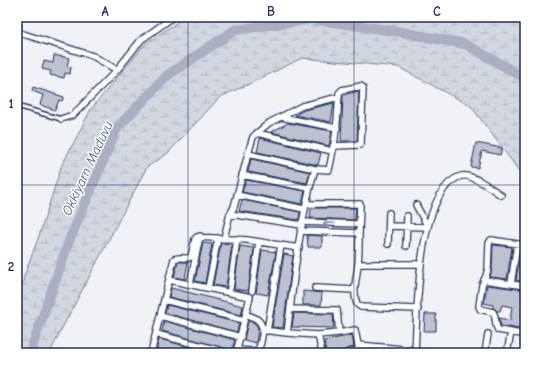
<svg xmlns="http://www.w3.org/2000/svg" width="542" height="370" font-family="'Comic Neue',sans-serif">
<defs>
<pattern id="wetland-marsh" width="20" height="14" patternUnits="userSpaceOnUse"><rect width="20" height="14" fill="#d2d6df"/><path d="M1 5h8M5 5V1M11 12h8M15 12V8" fill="none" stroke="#b4b8c2"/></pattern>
</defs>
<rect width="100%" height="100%" fill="#f1f2f5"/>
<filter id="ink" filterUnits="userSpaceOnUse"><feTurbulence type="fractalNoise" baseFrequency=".025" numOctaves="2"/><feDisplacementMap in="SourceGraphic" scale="8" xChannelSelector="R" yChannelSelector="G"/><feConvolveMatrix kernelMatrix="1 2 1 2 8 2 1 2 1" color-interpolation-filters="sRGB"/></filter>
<g filter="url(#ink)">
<path fill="url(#wetland-marsh)" stroke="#76829e" d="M185,17h340v162l-54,-73 -73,-39 -96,-9 -53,26 -29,13 -53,57 -20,13 -88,167 -9,19h-33v-45l7,-32 15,-40 22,-69 30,-58 54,-65z"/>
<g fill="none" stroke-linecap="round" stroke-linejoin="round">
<path stroke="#a8b0c2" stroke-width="10" d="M30,353l39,-112 48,-113 51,-53 67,-45 77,-11 89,13 64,12 60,34"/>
</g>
<path fill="#bcc2d0" stroke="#1b2f5e" d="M54,55l15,3 -2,8 4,1 -1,7 -5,-1 -1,5 -14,-3 1,-4 -9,-2 2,-8 9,2z
M33,87l31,10 -2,4 -3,-1 -4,10 -15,-5 3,-10 -11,-4z
M359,91l-2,50h-16l2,-46z
M334,103l-3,19 -36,-7 9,-5z
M288,123l44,8 -3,15 -58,-14z
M260,138l61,15 -3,12 -61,-13z
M476,143l26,5 -2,7 -18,-4 -4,17 -7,-1z
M251,159l59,13 -3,11 -59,-11z
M246,180l59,11 -3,13 -60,-12z
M242,200l58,12 -1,8 -60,-9z
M311,208h45l-1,12 -45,-2z
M307,235l15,1v11h-14z
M203,243l9,1 -7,39 -10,-2z
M221,243l11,1 -6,43 -13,-2z
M493,245l19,2 -5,32 -17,-2 2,-8z
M240,246l14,2 -6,43 -14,-2z
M521,249h4v33l-9,-2z
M262,250l14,2 -8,43 -12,-2z
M284,254l9,2 -10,72 -11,-1z
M178,262h10l-3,17 -11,-2z
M487,285l38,5v38l-4,1 -20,-3 -2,-8 11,2 2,-13 -10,-2 -2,6h-3l-4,-3v-3l-9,-2z
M171,288l72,18 -2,9 -72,-18z
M303,291l19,2 -1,12h-18z
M167,305l72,18 -2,9 -72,-19z
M294,313l39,1 1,14 -42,-1z
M425,314h11v17h-12z
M164,321l71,19 -3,10 -70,-19z
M248,321l7,2 3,5 -2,15 -12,-3z
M352,335l2,12 -8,2 -3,4h-17l-2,-12z
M159,339l54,14 -53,-1 -3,-4z"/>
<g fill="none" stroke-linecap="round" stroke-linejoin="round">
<defs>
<path id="lane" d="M17,106l44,13"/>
<path id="street" d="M17,32l76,24 24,14
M281,117l56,11
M61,119l12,-4 44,-45 24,-30 32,-23
M257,133l75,18
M248,154l67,15
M242,175l67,13
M237,195l67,14
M306,204h54l-1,29
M230,214l72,11
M302,222l57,2
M389,226l39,1 -12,-22
M301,231l58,2c0,10 0,21 -1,31 -1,13 -6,28 -1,40l4,3 57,2
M224,238l6,-24 4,-7 14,-53 5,-17 4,-4 12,-10 33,-17 37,-9
M388,244l1,-31
M525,245l-34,-5 -2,3 -1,26 -2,7 -4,9 -3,21 1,3 13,3c4,6 1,12 5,18l23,4 4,-2
M406,246l1,-30
M358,264h63
M169,280l81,17 -14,56
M484,280l41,6
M190,284l10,-48
M511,284l6,-40
M208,288l10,-50
M230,288l7,-49
M315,288l40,2
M252,291l7,-49
M164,300l80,20
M290,309l47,1 2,23
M246,315c9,2 15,5 17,15
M160,316l81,21
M267,331l14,-86
M156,334l74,19
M318,335l21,-2 16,-3 4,20 -12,3
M358,345l57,5
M238,350c23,2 21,3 25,-20l24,3
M156,353l-2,-1 -2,-3 22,-90c6,-3 12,1 17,-2l4,-18 2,-2 50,3 52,8
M322,353l-4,-18 -31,-2c7,-54 12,-111 28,-164l14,1c3,-14 6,-28 7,-41 2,-12 2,-24 3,-36l3,-3 19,-4 2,2 -2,55 -1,2 -27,1
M415,353c2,-38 2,-164 46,-177 11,-3 31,13 40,19
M485,353l3,-19
M507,353l4,-21"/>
</defs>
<use href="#lane" stroke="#1b2f5e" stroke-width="6"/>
<use href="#street" stroke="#1b2f5e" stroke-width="8"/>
<use href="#lane" stroke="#fff" stroke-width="3"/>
<use href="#street" stroke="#fff" stroke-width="5.5"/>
</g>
<defs><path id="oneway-shaft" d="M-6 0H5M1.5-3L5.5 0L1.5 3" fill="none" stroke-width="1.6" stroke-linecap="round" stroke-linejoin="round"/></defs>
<use stroke="#8d97ae" href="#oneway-shaft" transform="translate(329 223) rotate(-178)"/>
</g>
<path fill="none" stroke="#1b2f5e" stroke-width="1" stroke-opacity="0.55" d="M188,17v336M354,17v336M17,185h508"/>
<g text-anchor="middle" stroke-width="3" stroke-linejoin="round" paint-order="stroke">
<g font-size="14" font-style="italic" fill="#4c5c81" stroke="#fff">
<text transform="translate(87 168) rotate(-65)" y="5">Okkiyam Maduvu</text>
</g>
</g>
<rect width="542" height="370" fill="none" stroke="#fff" stroke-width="44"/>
<rect x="22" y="22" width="498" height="326" fill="none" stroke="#1b2f5e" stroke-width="1.5"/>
<g font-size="13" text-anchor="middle" font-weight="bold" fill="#1b2f5e">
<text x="105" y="16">A</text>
<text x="271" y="16">B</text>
<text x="437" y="16">C</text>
<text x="11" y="108">1</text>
<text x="11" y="271">2</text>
</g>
</svg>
